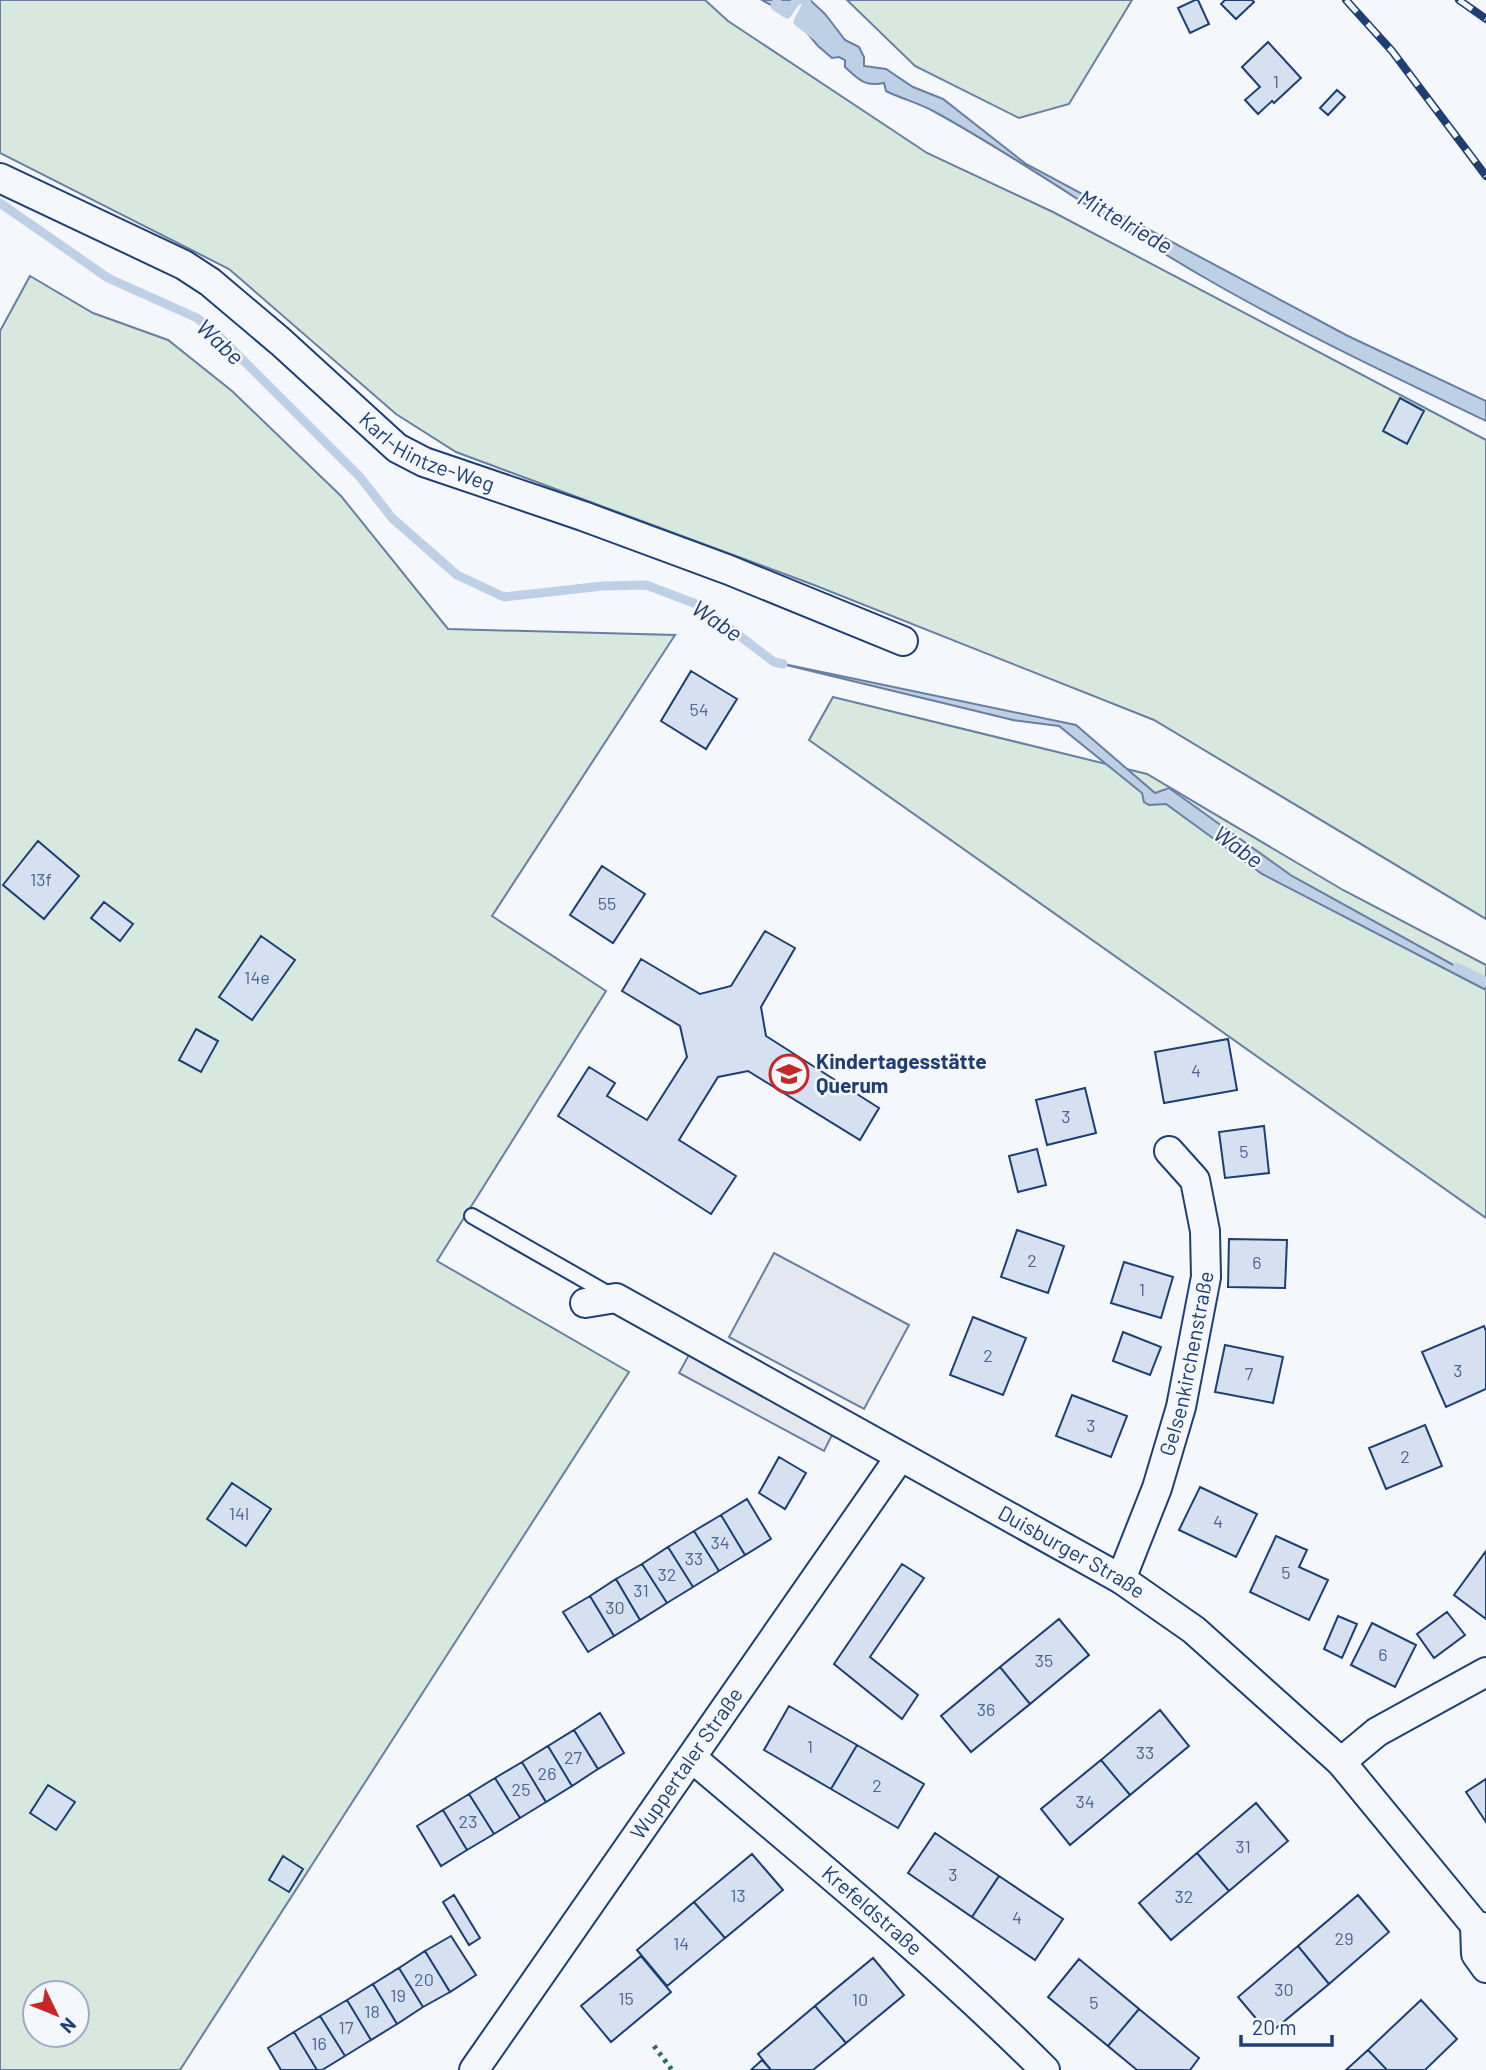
<svg xmlns="http://www.w3.org/2000/svg" width="1486" height="2070" font-family="Barlow,sans-serif">
<rect width="100%" height="100%" fill="#f4f7fb"/>
<path fill="#d7e8df" stroke="#687fa3" stroke-width="2" fill-rule="evenodd" d="M0,0h705l23,21 199,132 126,59 433,228v479l-332,-199 -340,-135 -358,-133 -60,-38 -167,-145 -229,-116z
M847,0h285l-63,104 -50,14 -104,-52z
M30,276l63,37 75,27 64,51 109,105 107,133 227,6 -183,281 114,75 -169,270 192,111 -449,698h-180v-1739zM35,1993h42v42h-42z
M833,697l314,77 196,116 143,75v253l-677,-478z"/>
<path fill="#e3e8f0" stroke="#687fa3" stroke-width="2" d="M774,1253l135,72 -45,84 -135,-72z
M691,1351l144,78 -11,22 -145,-78z"/>
<path fill="#bed0e5" stroke="#687fa3" stroke-width="2" d="M762,0h37l-4,2 -8,12z
M806,0h4l15,14 20,26 14,7 5,10v9l22,3 27,18 30,12 83,65 322,172 138,65v20c-94,-45 -189,-90 -279,-142 -93,-53 -179,-116 -272,-167 -16,-9 -33,-13 -49,-21l-2,-8c-19,4 -25,-3 -39,-16v-7l-6,-3 -7,1 -14,-12 -20,-24 9,-18z
M774,662l302,63 79,68 14,-5 123,88 194,107v7l-224,-116 -96,-70 -17,1 -5,-3 -2,-9 -83,-67 -46,-6z"/>
<g fill="none" stroke-linecap="round" stroke-linejoin="round">
<path stroke="#bed0e5" stroke-width="9" d="M777,0l-2,6 12,8 8,-12 4,-2
M806,0l1,4 -9,18 17,13
M0,203l108,75 89,40 25,21 138,138 32,41 65,57 47,22 99,-11 43,-1 53,20 75,57 9,2
M1457,967l29,15"/>
</g>
<path fill="#d5e0f0" stroke="#1d3f73" stroke-width="2" d="M1195,0h3l11,24 -19,9 -12,-25z
M1225,0h27l2,2 -18,17 -15,-15z
M1268,42l33,36 -27,25 -2,-2 -14,13 -13,-14 15,-13 -18,-20z
M1337,90l8,7 -17,18 -8,-7z
M1400,398l24,13 -17,33 -24,-13z
M691,671l46,28 -31,50 -45,-28z
M38,841l41,35 -35,43 -41,-34z
M602,866l43,28 -32,49 -43,-28z
M104,902l29,22 -13,17 -29,-23z
M765,931l30,17 -34,59 5,29 113,72 -19,32 -112,-69 -30,6 -39,63 57,36 -25,38 -153,-98 31,-49 26,16 -8,13 40,24 40,-63 -7,-31 -58,-35 19,-32 59,35 31,-8z
M261,936l34,24 -43,60 -33,-23z
M196,1029l22,12 -17,31 -22,-12z
M1228,1039l9,51 -73,13 -9,-51z
M1085,1088l11,45 -49,12 -11,-45z
M1264,1126l5,47 -44,5 -6,-46z
M1037,1149l9,36 -28,7 -9,-36z
M1017,1230l47,16 -16,47 -47,-16z
M1229,1239l58,1 -2,48 -57,-1z
M1124,1262l49,15 -12,41 -50,-15z
M973,1317l53,21 -23,57 -53,-20z
M1484,1326l2,5v58l-40,18 -24,-55z
M1123,1332l38,15 -11,28 -37,-14z
M1225,1345l58,12 -10,46 -58,-11z
M1072,1395l55,21 -16,41 -55,-21z
M1425,1425l17,41 -56,23 -17,-41z
M779,1457l27,16 -21,36 -26,-16z
M232,1483l39,26 -25,37 -39,-27z
M1200,1487l57,27 -21,43 -57,-27z
M747,1499l24,40 -26,16 -24,-40z
M721,1515l24,40 -26,16 -25,-40z
M694,1531l25,40 -26,16 -25,-40z
M1276,1536l31,14 -8,17 29,13 -19,40 -59,-28z
M668,1547l25,40 -26,16 -25,-39z
M1486,1551v68l-32,-24z
M642,1564l25,39 -27,17 -24,-41z
M902,1564l22,14 -54,79 48,38 -16,24 -68,-55z
M616,1579l24,41 -26,16 -24,-40z
M590,1596l24,40 -26,16 -25,-40z
M1447,1612l18,23 -31,23 -17,-24z
M1338,1616l19,8 -15,34 -18,-9z
M1059,1619l30,36 -59,49 -30,-37z
M1372,1623l44,22 -21,42 -44,-22z
M1000,1667l30,37 -59,48 -30,-36z
M789,1706l68,39 -26,44 -67,-39z
M1160,1710l29,36 -59,49 -29,-35z
M600,1713l24,40 -26,16 -24,-39z
M574,1730l24,39 -26,17 -24,-40z
M857,1745l67,39 -26,44 -67,-39z
M548,1746l24,40 -26,16 -24,-40z
M1101,1760l29,35 -60,50 -29,-36z
M522,1762l24,40 -26,16 -25,-40z
M495,1778l25,40 -26,16 -25,-40z
M1486,1779v43l-20,-30z
M48,1785l27,17 -19,28 -26,-17z
M469,1794l25,40 -27,16 -24,-40z
M1256,1803l32,38 -59,50 -32,-38z
M443,1810l24,40 -26,16 -24,-40z
M935,1833l64,43 -27,41 -64,-44z
M1197,1853l32,38 -58,49 -32,-37z
M752,1854l31,36 -58,48 -31,-36z
M283,1856l20,13 -14,23 -20,-12z
M999,1876l64,43 -28,41 -63,-43z
M454,1895l26,43 -11,7 -26,-43z
M1358,1895l31,37 -60,52 -31,-38z
M694,1902l31,36 -58,48 -30,-36z
M451,1936l25,39 -26,17 -25,-41z
M1298,1946l31,38 -60,50 -31,-37z
M425,1951l25,41 -27,15 -24,-39z
M641,1956l30,36 -60,50 -30,-36z
M873,1958l31,37 -58,48 -31,-37z
M1079,1959l60,50 -31,37 -60,-49z
M399,1968l24,39 -26,17 -24,-40z
M373,1984l24,40 -26,16 -24,-40z
M347,2000l24,40 -26,16 -25,-40z
M1421,2000l36,39 -32,31h-38l-19,-20z
M815,2006l31,37 -33,27h-42l-13,-16z
M1139,2009l60,49 -9,12h-53l-29,-24z
M320,2016l25,40 -23,14h-5l-23,-38z
M294,2032l23,38h-36l-13,-22z
M1368,2050l19,20h-41z
M762,2060l9,10h-20z"/>
<g fill="none" stroke-linecap="round" stroke-linejoin="round">
<defs>
<path id="lane" d="M472,1216l142,81"/>
<g id="street">
<path id="s1" d="M0,178l184,87 26,17 71,60 116,106 27,14 159,54 146,54 174,71"/>
<path id="s2" d="M585,1303l31,-5 505,281 73,51 147,132 134,163 11,3"/>
<path id="s3" d="M1121,1579l36,-91 24,-81 25,-130 -1,-46 -10,-51 -26,-29"/>
<path id="s4" d="M692,1758c120,102 242,201 353,312"/>
<path d="M1341,1762l36,-30 109,-60"/>
<path d="M1475,1925l1,29 10,14"/>
<path id="s5" d="M474,2070l426,-613"/>
</g>
</defs>
<use href="#lane" stroke="#1d3f73" stroke-width="18"/>
<use href="#street" stroke="#1d3f73" stroke-width="32"/>
<use href="#lane" stroke="#f4f7fb" stroke-width="14"/>
<use href="#street" stroke="#f4f7fb" stroke-width="28"/>
<defs>
<path id="rail" d="M1346,0l46,51 94,125
M1459,0l27,19"/>
</defs>
<use href="#rail" stroke="#1d3f73" stroke-width="8"/>
<use href="#rail" stroke="#f4f7fb" stroke-width="5" stroke-dasharray="16" stroke-linecap="butt"/>
<path stroke="#2c6c60" stroke-width="5" stroke-dasharray="3.5 5" stroke-linecap="butt" d="M654,2046l18,24"/>
</g>
<defs>
<symbol id="school-ring" viewBox="-11 -11 22 22"><circle r="9.5" fill="#f4f7fb" stroke="#c62828" stroke-width="1.5"/><path d="M0-5L7-2L0 1L-7-2ZM-4 1L0 2.5L4 1V4Q0 6-4 4Z" fill="#c62828"/></symbol>
</defs>
<g fill-rule="evenodd">
<use href="#school-ring" x="767" y="1052" width="44" height="44"/>
</g>
<g text-anchor="middle" stroke-width="5" stroke-linejoin="round" paint-order="stroke">
<g font-size="18" fill="#4b6792">
<text x="1276" y="88">1</text>
<text x="699" y="716">54</text>
<text x="41" y="886">13f</text>
<text x="607" y="910">55</text>
<text x="257" y="984">14e</text>
<text x="1196" y="1077">4</text>
<text x="1066" y="1123">3</text>
<text x="1244" y="1158">5</text>
<text x="1032" y="1267">2</text>
<text x="1257" y="1269">6</text>
<text x="1142" y="1296">1</text>
<text x="988" y="1362">2</text>
<text x="1458" y="1377">3</text>
<text x="1249" y="1380">7</text>
<text x="1091" y="1432">3</text>
<text x="1405" y="1463">2</text>
<text x="239" y="1520">14l</text>
<text x="1218" y="1528">4</text>
<text x="720" y="1549">34</text>
<text x="694" y="1565">33</text>
<text x="1286" y="1579">5</text>
<text x="667" y="1581">32</text>
<text x="641" y="1597">31</text>
<text x="615" y="1614">30</text>
<text x="1383" y="1661">6</text>
<text x="1044" y="1667">35</text>
<text x="986" y="1716">36</text>
<text x="810" y="1753">1</text>
<text x="1145" y="1759">33</text>
<text x="573" y="1764">27</text>
<text x="547" y="1780">26</text>
<text x="877" y="1792">2</text>
<text x="521" y="1796">25</text>
<text x="1085" y="1808">34</text>
<text x="468" y="1828">23</text>
<text x="1243" y="1853">31</text>
<text x="953" y="1881">3</text>
<text x="738" y="1902">13</text>
<text x="1184" y="1903">32</text>
<text x="1017" y="1924">4</text>
<text x="1344" y="1945">29</text>
<text x="681" y="1950">14</text>
<text x="424" y="1986">20</text>
<text x="1284" y="1996">30</text>
<text x="398" y="2002">19</text>
<text x="626" y="2005">15</text>
<text x="860" y="2006">10</text>
<text x="1094" y="2009">5</text>
<text x="372" y="2018">18</text>
<text x="346" y="2034">17</text>
<text x="319" y="2050">16</text>
</g>
<g font-size="21" fill="#1d3f73" stroke="#f4f7fb">
<text dy="7" stroke="none"><textPath href="#s1" startOffset="513">Karl-Hintze-Weg</textPath></text>
<text dy="7" stroke="none"><textPath href="#s3" startOffset="226">Gelsenkirchenstraße</textPath></text>
<text dy="7" stroke="none"><textPath href="#s2" startOffset="553">Duisburger Straße</textPath></text>
<text dy="7" stroke="none"><textPath href="#s5" startOffset="373">Wuppertaler Straße</textPath></text>
<text dy="7" stroke="none"><textPath href="#s4" startOffset="236">Krefeldstraße</textPath></text>
</g>
<g font-size="21" font-weight="bold" fill="#1d3f73" stroke="#f4f7fb" text-anchor="start">
<text x="816" y="1069">Kindertagesstätte<tspan x="816" dy="24">Querum</tspan></text>
</g>
<g font-size="23" font-style="italic" fill="#1d3f73" stroke="#f4f7fb">
<text transform="translate(1125 222) rotate(30)" y="8">Mittelriede</text>
<text transform="translate(220 342) rotate(43)" y="8">Wabe</text>
<text transform="translate(717 621) rotate(34)" y="8">Wabe</text>
<text transform="translate(1238 847) rotate(36)" y="8">Wabe</text>
</g>
</g>
<g transform="translate(56 2014) rotate(133)"><circle r="33" fill="#f4f7fb" stroke="#9eadc5" stroke-width="2"/>
<path d="M0-5L12 26L0 18L-12 26Z" fill="#c62828"/>
<text y="-10" font-size="19" font-weight="bold" text-anchor="middle" fill="#1d3f73">N</text>
</g>
<path d="M1241 2035v10h91v-10" fill="none" stroke="#1d3f73" stroke-width="3.5"/>
<text x="1252" y="2035" font-size="21" fill="#1d3f73" stroke="#f4f7fb" stroke-width="5" paint-order="stroke">20 m</text>
</svg>
